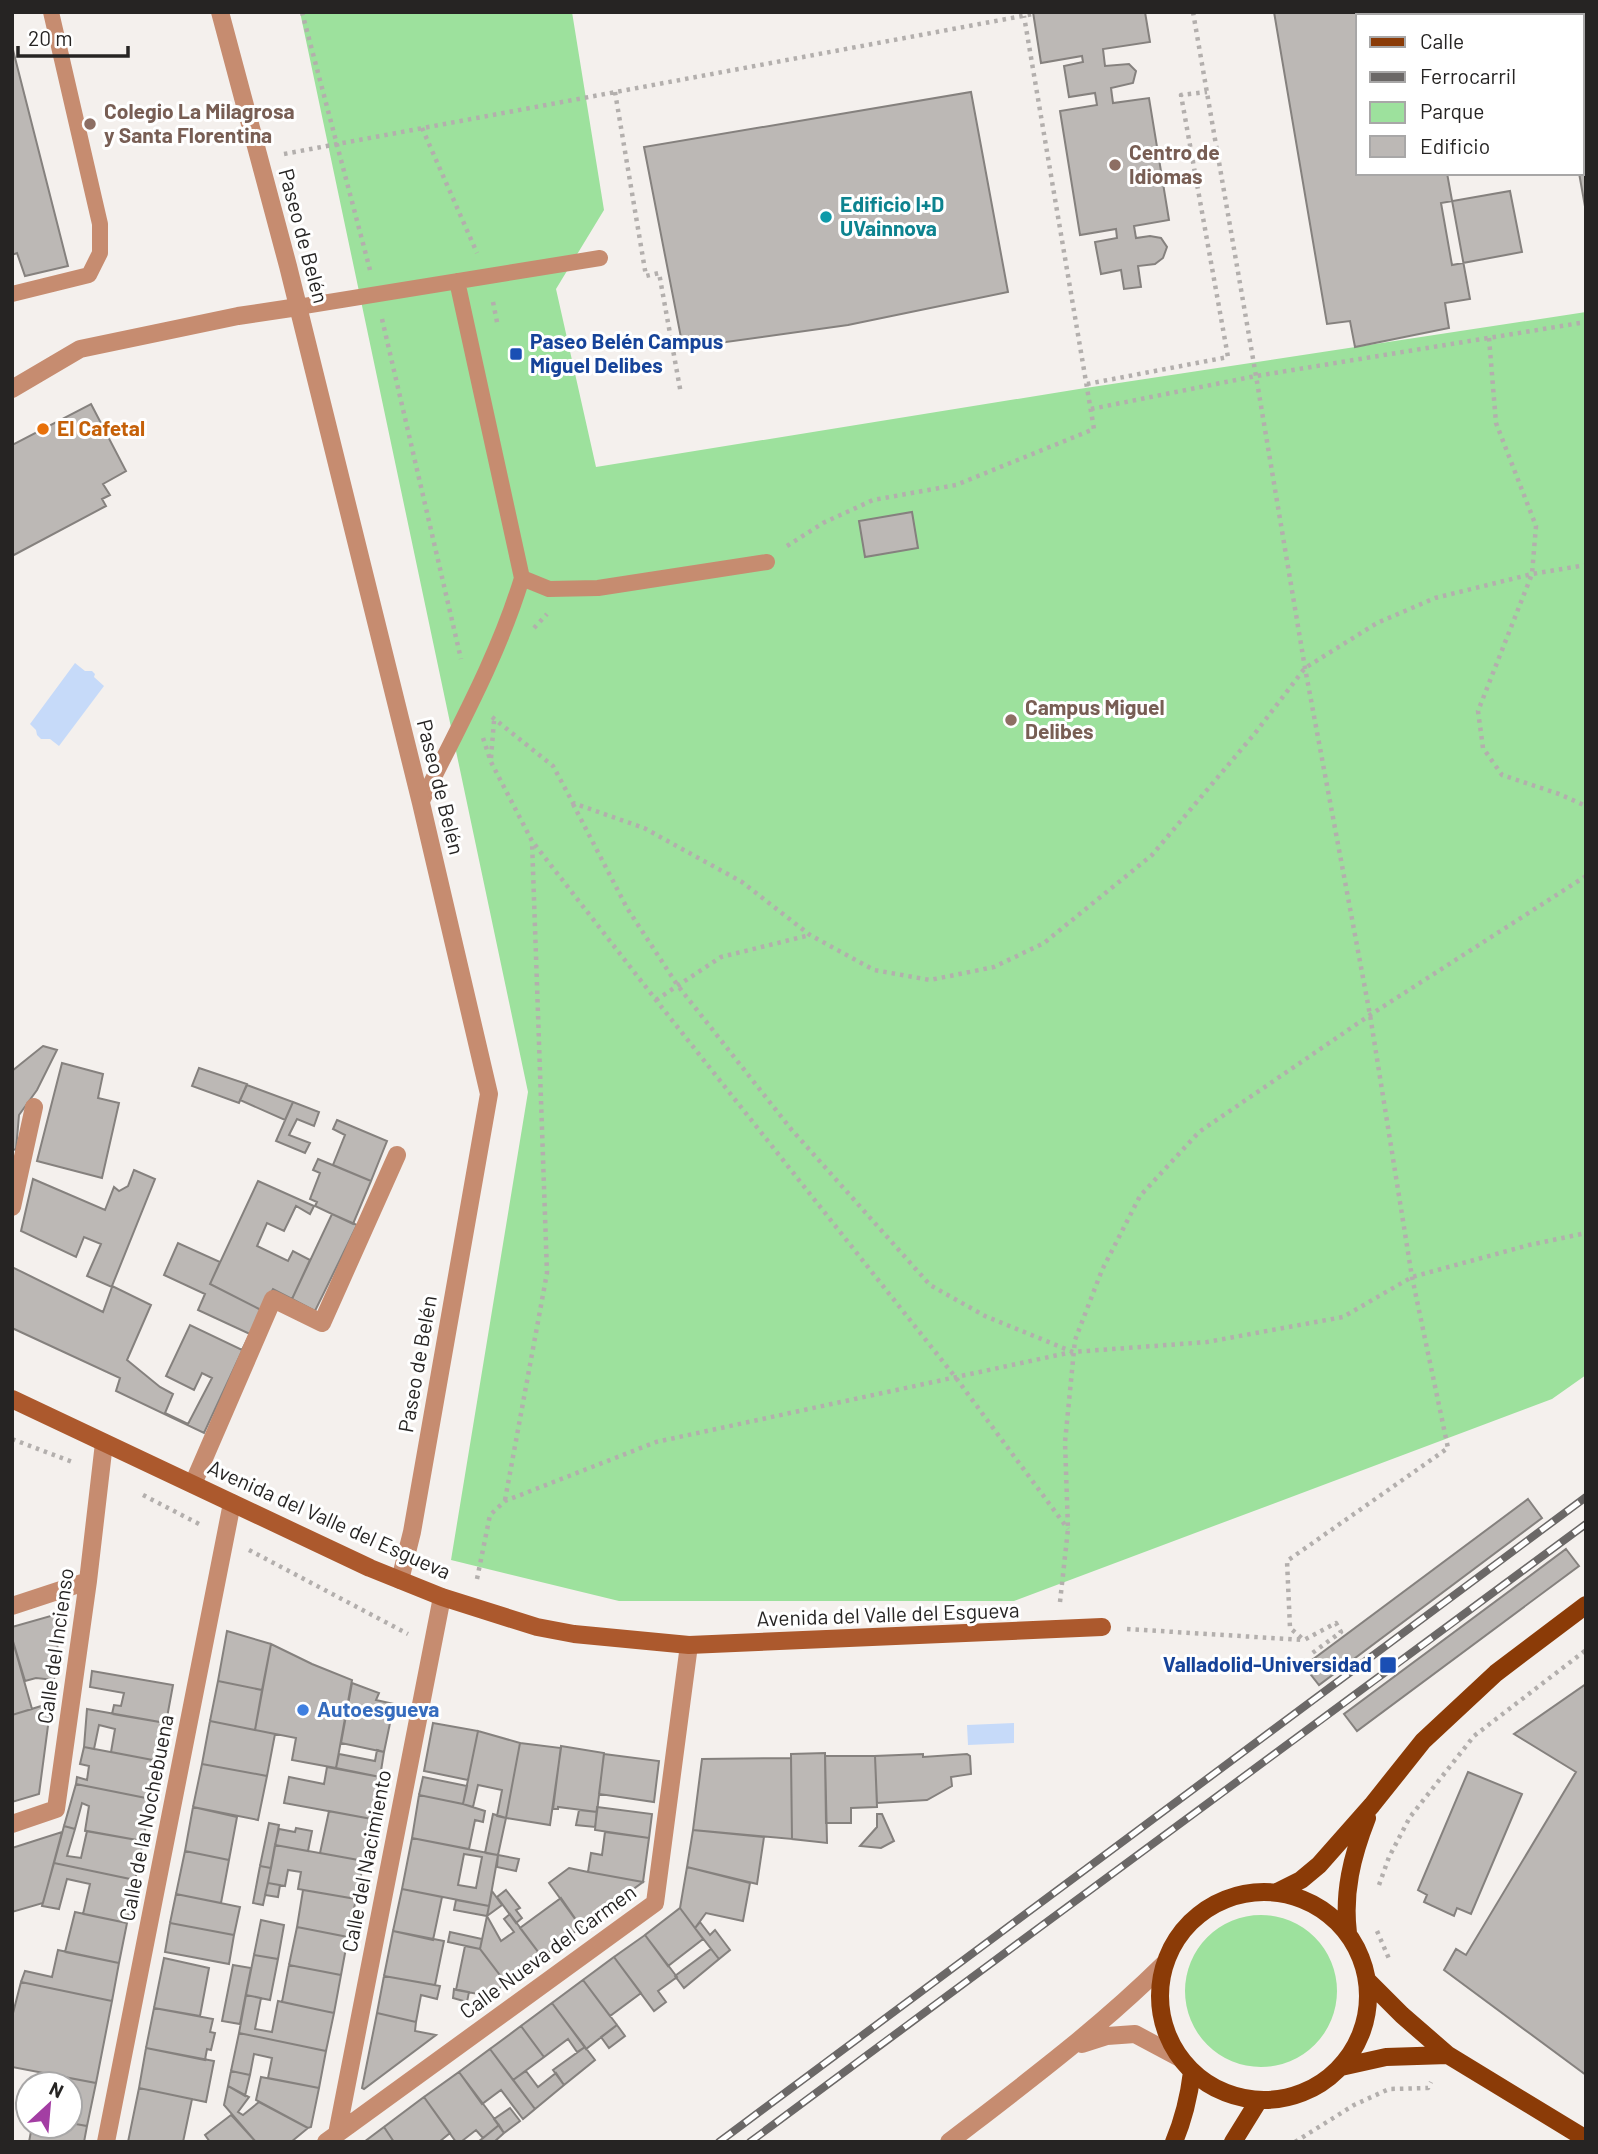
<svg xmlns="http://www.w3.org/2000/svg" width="1598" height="2154" font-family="Barlow,sans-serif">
<rect width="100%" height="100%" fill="#f4f0ed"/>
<path fill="#9de19d" d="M300,12h272l32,198 -48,79 40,178 483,-78 507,-77v1063l-34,24 -538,202h-395l-168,-41 77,-468z
M1185 1991a76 76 0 1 1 152 0a76 76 0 1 1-152 0Z"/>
<path fill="#c6daf9" d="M75,663l10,8h7l3,3 -1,3 10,9 -45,60 -9,-7h-9l-4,-4 -1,-5 -6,-6z
M1014,1723v20l-46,2 -1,-20z"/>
<path fill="#bcb8b5" stroke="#85817e" stroke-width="2" fill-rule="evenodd" d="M1033,12h112l5,30 -47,7 2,17 24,-2 7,7 -3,12 -22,5 2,15 36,-5 20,122 -35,6 2,12 14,-2 11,2 6,9 -4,11 -8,6 -17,2 3,21 -17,2 -3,-19 -20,4 -6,-32 22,-4 -1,-9 -36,6 -20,-124 37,-6 -2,-12 -26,4 -5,-31 19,-4 -1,-6 -41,7z
M1274,12h312v200l-7,-39h3v-157h-224v157h89l23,126 -25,4 4,25 -94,19 -5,-26 -23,3z
M12,46l56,220 -43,10 -8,-23 -5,2z
M971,92l37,200 -160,33 -165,23 -39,-201z
M1510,191l12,61 -70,13 -11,-62z
M91,404l35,67 -23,13 7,11 -8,4 4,7 -94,50v-111z
M912,512l6,36 -53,9 -6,-36z
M43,1046l14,4 -20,40 -18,25 -3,35 -4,-1v-78z
M62,1063l41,11 -5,24 21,5 -17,75 -65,-17z
M199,1068l48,16 -8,19 -47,-17z
M247,1085l46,17 -8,18 -45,-20z
M293,1102l26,10 -5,14 -17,-7 -8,16 21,8 -5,10 -29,-12z
M337,1120l50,21 -16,40 -38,-16 12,-30 -12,-6z
M318,1159l53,22 -18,43 -38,-18 2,-4 -7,-3 10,-26 -7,-3z
M134,1170l21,9 -43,107 39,19 -24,55 33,27 13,7 -8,19 23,11 24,-46 -10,-5 -8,17 -28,-14 24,-51 52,25 8,-16 -52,-24 7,-16 -41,-19 14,-32 42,19 -10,22 51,26 -57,123 -88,-42 4,-13 -108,-50v-61l91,45 9,-25 -25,-11 14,-32 -17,-7 -8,20 -55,-26 12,-52 72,31 9,-23 5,4 9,-5z
M258,1181l56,25 -4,8 -14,-8 -12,25 -17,-8 -10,23 31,15 5,-10 17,9 -18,39 -19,-10 -12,21 -51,-26z
M332,1214l25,11 -42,86 -23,-12z
M1528,1499l14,19 -223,167 -15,-19z
M1566,1549l13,17 -222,165 -13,-17z
M61,1613l-7,67 -18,-2 -11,3 -13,-43v-11z
M227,1631l44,13 -9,46 -44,-9z
M12,1638l20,71 -20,6z
M271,1644l41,20 40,16 -16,88 -44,-8 4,-22 -41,-8z
M92,1671l81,14 -7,38 -54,-9 2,-9 7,1 3,-13 -34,-6z
M218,1681l44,9 -7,40 -45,-9z
M352,1683l27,10 -3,7 18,4 -10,48 -43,-9z
M1586,1684v391l-142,-105 12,-21 10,6 110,-183 -62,-38z
M51,1703l-12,91 -27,8v-87z
M87,1709l79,14 -8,38 -47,-9 4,-23 -16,-4 -5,24 -10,-2z
M210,1721l65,13 -8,42 -65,-12z
M433,1723l45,8 -10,49 -44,-9z
M478,1731l42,12 -14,75 -9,-2 5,-26 -24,-5 -5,22 -10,-3z
M520,1743l41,5 -11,77 -44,-7z
M561,1746l43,7 -7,59 -39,-5v2h-5z
M84,1747l74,14 -7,38 -75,-15 1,-7 10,3 2,-14 -9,-2z
M377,1750l7,2 -4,25 -44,-9 3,-14 36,7z
M825,1753l2,90 -35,-4 -1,-85z
M604,1754l55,7 -5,41 -55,-8z
M923,1754v3l44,-3 3,2 1,18 -20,3 1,9 -25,14 -50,3 -2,-47z
M825,1756h50l2,51 -26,1v15h-25z
M791,1758l1,81 -99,-9 9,-71z
M202,1764l65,12 -9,44 -65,-13z
M327,1767l53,10 -8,42 -88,-16 5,-26 35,7z
M1468,1772l54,22 -51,120 -14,-6 -3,8 -30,-14 3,-7 -9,-5z
M423,1777l44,9 -4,18 -44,-9z
M76,1784l75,15 -8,42 -58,-10 4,-25 -7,-3 -7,26 -11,-3z
M419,1795l44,9 22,7 -2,11 -8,-2 -6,29 -57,-11z
M193,1807l44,10 -8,43 -44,-9z
M597,1807l55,7 -3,24 -54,-8z
M579,1810l18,2 -2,15 -19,-2z
M329,1811l43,8 -8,42 -44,-8z
M493,1814l13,4 -8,37 -13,-2z
M877,1814h5l12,27 -13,7 -21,-2 17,-19z
M269,1823l10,2 -8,43 -11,-2z
M64,1826l11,3 -8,27 14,2 6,-27 56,10 -8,39 -81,-17z
M296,1828l16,3 -4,20 -33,-6 4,-16 16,3z
M693,1830l71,7 -7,47 -70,-17z
M62,1832l-19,71 -31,9v-64z
M605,1832l44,6 -6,44 -55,-10 3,-19 11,2z
M412,1838l86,17 -9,51 -87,-17zM464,1854l18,3 -6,31 -18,-3z
M275,1845l89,16 -8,38 -58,-10 3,-17 -13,-2 -3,16 -17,-3z
M185,1851l44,9 -8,43 -45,-9z
M498,1855l21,4 -3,12 -19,-4z
M54,1863l81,17 -8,43 -44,-9 7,-30 -23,-5 -8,30 -17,-3z
M260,1866l11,2 -8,37 -10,-2z
M687,1867l63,16 -7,38 -37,-8 -11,15 -15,-20z
M569,1868l19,4 55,10 -62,45 -32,-44z
M268,1883l12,2 -2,12 -13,-2z
M402,1889l40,8 -9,43 -40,-9z
M303,1890l53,9 -8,38 -51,-10z
M506,1890l14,18 -4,2 6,8 -6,5 -19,-26z
M492,1891l10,14 -15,11z
M176,1894l64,13 -6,28 -64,-12z
M561,1898l20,29 -39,30 -22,-29z
M456,1900l33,6 -2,10 -33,-6z
M680,1908l23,31 -35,27 -23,-31z
M75,1912l52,11 -8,40 -54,-11z
M510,1914l32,43 -36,26 -26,-34 7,-33 14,25 13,-9 -10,-13z
M261,1920l23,5 -6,34 -24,-4z
M700,1922l10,13 5,-5 15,20 -11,9 -24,-31z
M170,1923l64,12 -5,29 -64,-12z
M297,1927l51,10 -7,38 -52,-10z
M393,1931l51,10 -9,44 -51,-9z
M450,1932l32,7 -2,10 -32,-7z
M645,1935l32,42 -19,14 8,11 -12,9 -40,-54z
M465,1946l15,3 26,34 -17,13 -33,-6z
M711,1949l8,10 -35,29 -9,-12z
M58,1950l61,13 -7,38 -91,-19 4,-11 27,6z
M254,1955l24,4 -8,41 -24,-5z
M614,1957l27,36 -31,23 -27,-36z
M164,1958l45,10 -9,48 -46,-8z
M233,1965l18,3 -11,56 -18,-3z
M289,1965l52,10 -7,38 -52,-11z
M384,1976l56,10 -3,13 -16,-4 -5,27 -39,-9z
M583,1980l34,45 -31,24 -34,-46z
M21,1982l91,19 -16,82 -84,-16v-50z
M454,1989l15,3 -2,10 -14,-4z
M246,1995l15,3 -6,31 17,3 6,-31 56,12 -8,38 -87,-18z
M552,2003l33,44 -8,5 -9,-13 -24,18 -23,-31z
M154,2008l59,11 -3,13 5,1 -4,17 -4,-1 -2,11 -59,-12z
M377,2013l39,9 -1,9 21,4 -72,54 -2,-1z
M617,2025l8,11 -16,12 -8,-11z
M521,2026l23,31 -31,23 -23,-31z
M239,2033l87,18 -7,37 -51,-10 4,-20 -18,-4 -4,21 -19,-4z
M585,2047l10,13 -31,25 -11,-15z
M146,2048l68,13 -8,41 -67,-14z
M490,2049l45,60 -12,10 -22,-29 -19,14 -23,-32z
M231,2071l19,4 -5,21 -17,-10z
M526,2071l12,16 18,-14 8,12 -29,24 -22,-29z
M459,2072l40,53 -16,13 -7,-8 -14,11 1,1h-7l-32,-45z
M53,2075l43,8 -9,43 -17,-3v-39h-19z
M261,2077l58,11 -8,39 -3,1 -52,-28z
M228,2086l21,11 -11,15 5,3 16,-13 49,26 -17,14h-35l-32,-37z
M139,2088l53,11 -9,43h-55z
M424,2097l26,36 -11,9h-45l-10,-15z
M510,2108l10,13 -16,12 -10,-14z
M231,2115l3,3 22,24h-46l-5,-7z
M70,2123l17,3 -3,16h-55l3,-16h38z
M499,2125l5,8 -10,9h-16z
M384,2127l10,15h-30z"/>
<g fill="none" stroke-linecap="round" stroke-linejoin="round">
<path stroke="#b3afad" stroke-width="4.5" stroke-dasharray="3.5 5" stroke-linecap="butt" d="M302,12l68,258
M1193,12l63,364 49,292 65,347 42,262 36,171 -161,113 3,67 14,12 32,-17 5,9 -30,22
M615,92l31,184 13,-3 22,121
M422,128l55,125
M284,154l749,-140
M493,302l5,25
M382,319l79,340
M1489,338l7,85 40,103 -4,48 -54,137 5,37 19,27 57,19 27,12
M1087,384l141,-27 -47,-262 26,-3
M1091,409l165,-33 330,-54
M787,546l36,-23 50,-23 83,-15 138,-56 -70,-413
M534,628l13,-14
M492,717l61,49 20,37 71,25 98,54 68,53 64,35 56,10 64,-13 50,-24 108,-88 104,-123 49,-64 72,-45 58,-25 97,-24 54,-9
M483,738l8,24 41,79 124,159 300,378 112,151
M491,758l3,-37
M573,804l54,104 51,78 113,143 139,156 55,31 88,36 134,-10 136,-25 69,-40 117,-32 57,-12
M656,1000l65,-43 89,-22
M12,1439l63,24
M143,1495l58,30
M505,1500l42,-227 -15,-432
M249,1550l159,84
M477,1579l13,-64 15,-14 151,-59 416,-90
M1060,1602l8,-73 -3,-87 10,-102 27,-70 38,-74 59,-64 171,-117 216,-139
M1127,1629l177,11
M1379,1885l10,-28 21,-40 64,-81 112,-86
M1377,1931l13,30
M1295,2142l59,-37 35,-16 39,-1 3,-6"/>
<path stroke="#c68c70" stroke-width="16" d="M12,294l77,-19 11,-22v-29l-49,-212
M298,307l302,-49
M522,578l27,11 49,-1 169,-26
M421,803c36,-73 77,-146 101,-225l-65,-297"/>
<path stroke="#c68c70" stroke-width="18" d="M220,12l68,254 133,537 68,291 -77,438 -12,48
M12,389l68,-40 158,-33 60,-9
M12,1207l22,-100
M193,1484l80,-185 49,24 75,-168
M12,1606l76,-25
M12,1824l44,-15 32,-228 16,-138
M1082,2044l25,-8 28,-2 45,24
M337,2134l105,-537
M106,2142l126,-639
M326,2142l329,-239 34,-258
M949,2142c74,-57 148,-112 215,-178"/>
<path stroke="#ac592d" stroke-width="18" d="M12,1399l358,169 72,29 95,30 37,7 115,11 413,-18"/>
<path stroke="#8b3b07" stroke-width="18" d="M1160 1996a104 104 0 1 1 208 0a104 104 0 1 1-208 0Z
M1277,1892l24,-12 18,-15 53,-60 51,-64 73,-68 90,-68
M1348,1933c-5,-40 4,-77 19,-115
M1368,1981l34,34 46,40 138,84
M1341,2067l45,-10 62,-2
M1174,2142c10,-24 15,-45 18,-70
M1233,2142l26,-42"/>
<defs>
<path id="rail" d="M719,2142l867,-645
M750,2142c278,-207 558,-412 836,-618"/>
</defs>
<use href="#rail" stroke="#6b6867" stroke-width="8"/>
<use href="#rail" stroke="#fff" stroke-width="5" stroke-dasharray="16" stroke-linecap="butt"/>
</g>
<g fill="#8d6e63" stroke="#fff" stroke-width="2.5">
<circle cx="90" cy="124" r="7"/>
<circle cx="1115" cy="165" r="7"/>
<circle cx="1011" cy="720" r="7"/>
</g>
<circle fill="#0f9aa8" stroke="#fff" stroke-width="2.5" cx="826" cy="217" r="7"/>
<g fill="#1a4fb4" stroke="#fff" stroke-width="2.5">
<rect x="509" y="347" width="14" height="14" rx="3.5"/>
<rect x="1379" y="1656" width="18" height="18" rx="3.5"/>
</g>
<circle fill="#e8710a" stroke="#fff" stroke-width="2.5" cx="43" cy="429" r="7"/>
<circle fill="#3f7fe0" stroke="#fff" stroke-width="2.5" cx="303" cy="1710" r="7"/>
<g text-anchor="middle" stroke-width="6" stroke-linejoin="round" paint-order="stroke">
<g font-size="21" font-weight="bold" fill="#785e54" stroke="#fff" text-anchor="start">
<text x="104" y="119">Colegio La Milagrosa<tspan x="104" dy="24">y Santa Florentina</tspan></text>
<text x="1129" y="160">Centro de<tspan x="1129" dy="24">Idiomas</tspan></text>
<text x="1025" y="715">Campus Miguel<tspan x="1025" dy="24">Delibes</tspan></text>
</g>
<g font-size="21" font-weight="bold" fill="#0d838f" stroke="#fff" text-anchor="start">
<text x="840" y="212">Edificio I+D<tspan x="840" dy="24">UVainnova</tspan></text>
</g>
<g font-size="21" fill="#262423" stroke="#fff">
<text transform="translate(303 236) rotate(75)" y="7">Paseo de Belén</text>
<text transform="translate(440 787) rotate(76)" y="7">Paseo de Belén</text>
<text transform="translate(418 1364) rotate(-80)" y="7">Paseo de Belén</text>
<text transform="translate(329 1520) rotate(24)" y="7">Avenida del Valle del Esgueva</text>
<text transform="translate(888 1615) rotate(-2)" y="7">Avenida del Valle del Esgueva</text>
<text transform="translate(56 1646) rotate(-82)" y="7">Calle del Incienso</text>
<text transform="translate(147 1818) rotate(-79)" y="7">Calle de la Nochebuena</text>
<text transform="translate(367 1861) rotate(-79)" y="7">Calle del Nacimiento</text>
<text transform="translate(548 1952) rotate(-36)" y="7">Calle Nueva del Carmen</text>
</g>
<g font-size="21" font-weight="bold" fill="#164399" stroke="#fff" text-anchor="start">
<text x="530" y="349">Paseo Belén Campus<tspan x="530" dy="24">Miguel Delibes</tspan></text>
<text x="1372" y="1672" text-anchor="end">Valladolid-Universidad</text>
</g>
<g font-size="21" font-weight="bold" fill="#c56008" stroke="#fff" text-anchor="start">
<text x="57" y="436">El Cafetal</text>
</g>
<g font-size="21" font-weight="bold" fill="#366cbe" stroke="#fff" text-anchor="start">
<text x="317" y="1717">Autoesgueva</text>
</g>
</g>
<rect width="1598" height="2154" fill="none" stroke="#262423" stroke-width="28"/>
<rect x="1356" y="14" width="228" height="161" fill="#ffffff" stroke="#a8a7a7" stroke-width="2"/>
<rect x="1370" y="37" width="35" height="10" fill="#8b3b07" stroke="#a8a7a7" stroke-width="2"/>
<text x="1420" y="49" font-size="21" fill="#262423">Calle</text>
<rect x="1370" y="72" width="35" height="10" fill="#6b6867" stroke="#a8a7a7" stroke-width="2"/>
<text x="1420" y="84" font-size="21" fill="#262423">Ferrocarril</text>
<rect x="1370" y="102" width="35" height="21" fill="#9de19d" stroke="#a8a7a7" stroke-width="2"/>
<text x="1420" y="119" font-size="21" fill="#262423">Parque</text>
<rect x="1370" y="136" width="35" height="21" fill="#bcb8b5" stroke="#a8a7a7" stroke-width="2"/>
<text x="1420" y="154" font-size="21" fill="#262423">Edificio</text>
<g transform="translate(49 2105) rotate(26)"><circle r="33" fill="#ffffff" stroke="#a8a7a7" stroke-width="2"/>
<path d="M0-5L12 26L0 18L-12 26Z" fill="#a33ea3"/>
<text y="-10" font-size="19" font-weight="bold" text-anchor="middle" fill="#262423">N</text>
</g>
<path d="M18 46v10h110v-10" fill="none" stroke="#262423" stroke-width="3.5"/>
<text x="28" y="46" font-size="21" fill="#262423" stroke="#ffffff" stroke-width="5" paint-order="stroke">20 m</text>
</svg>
